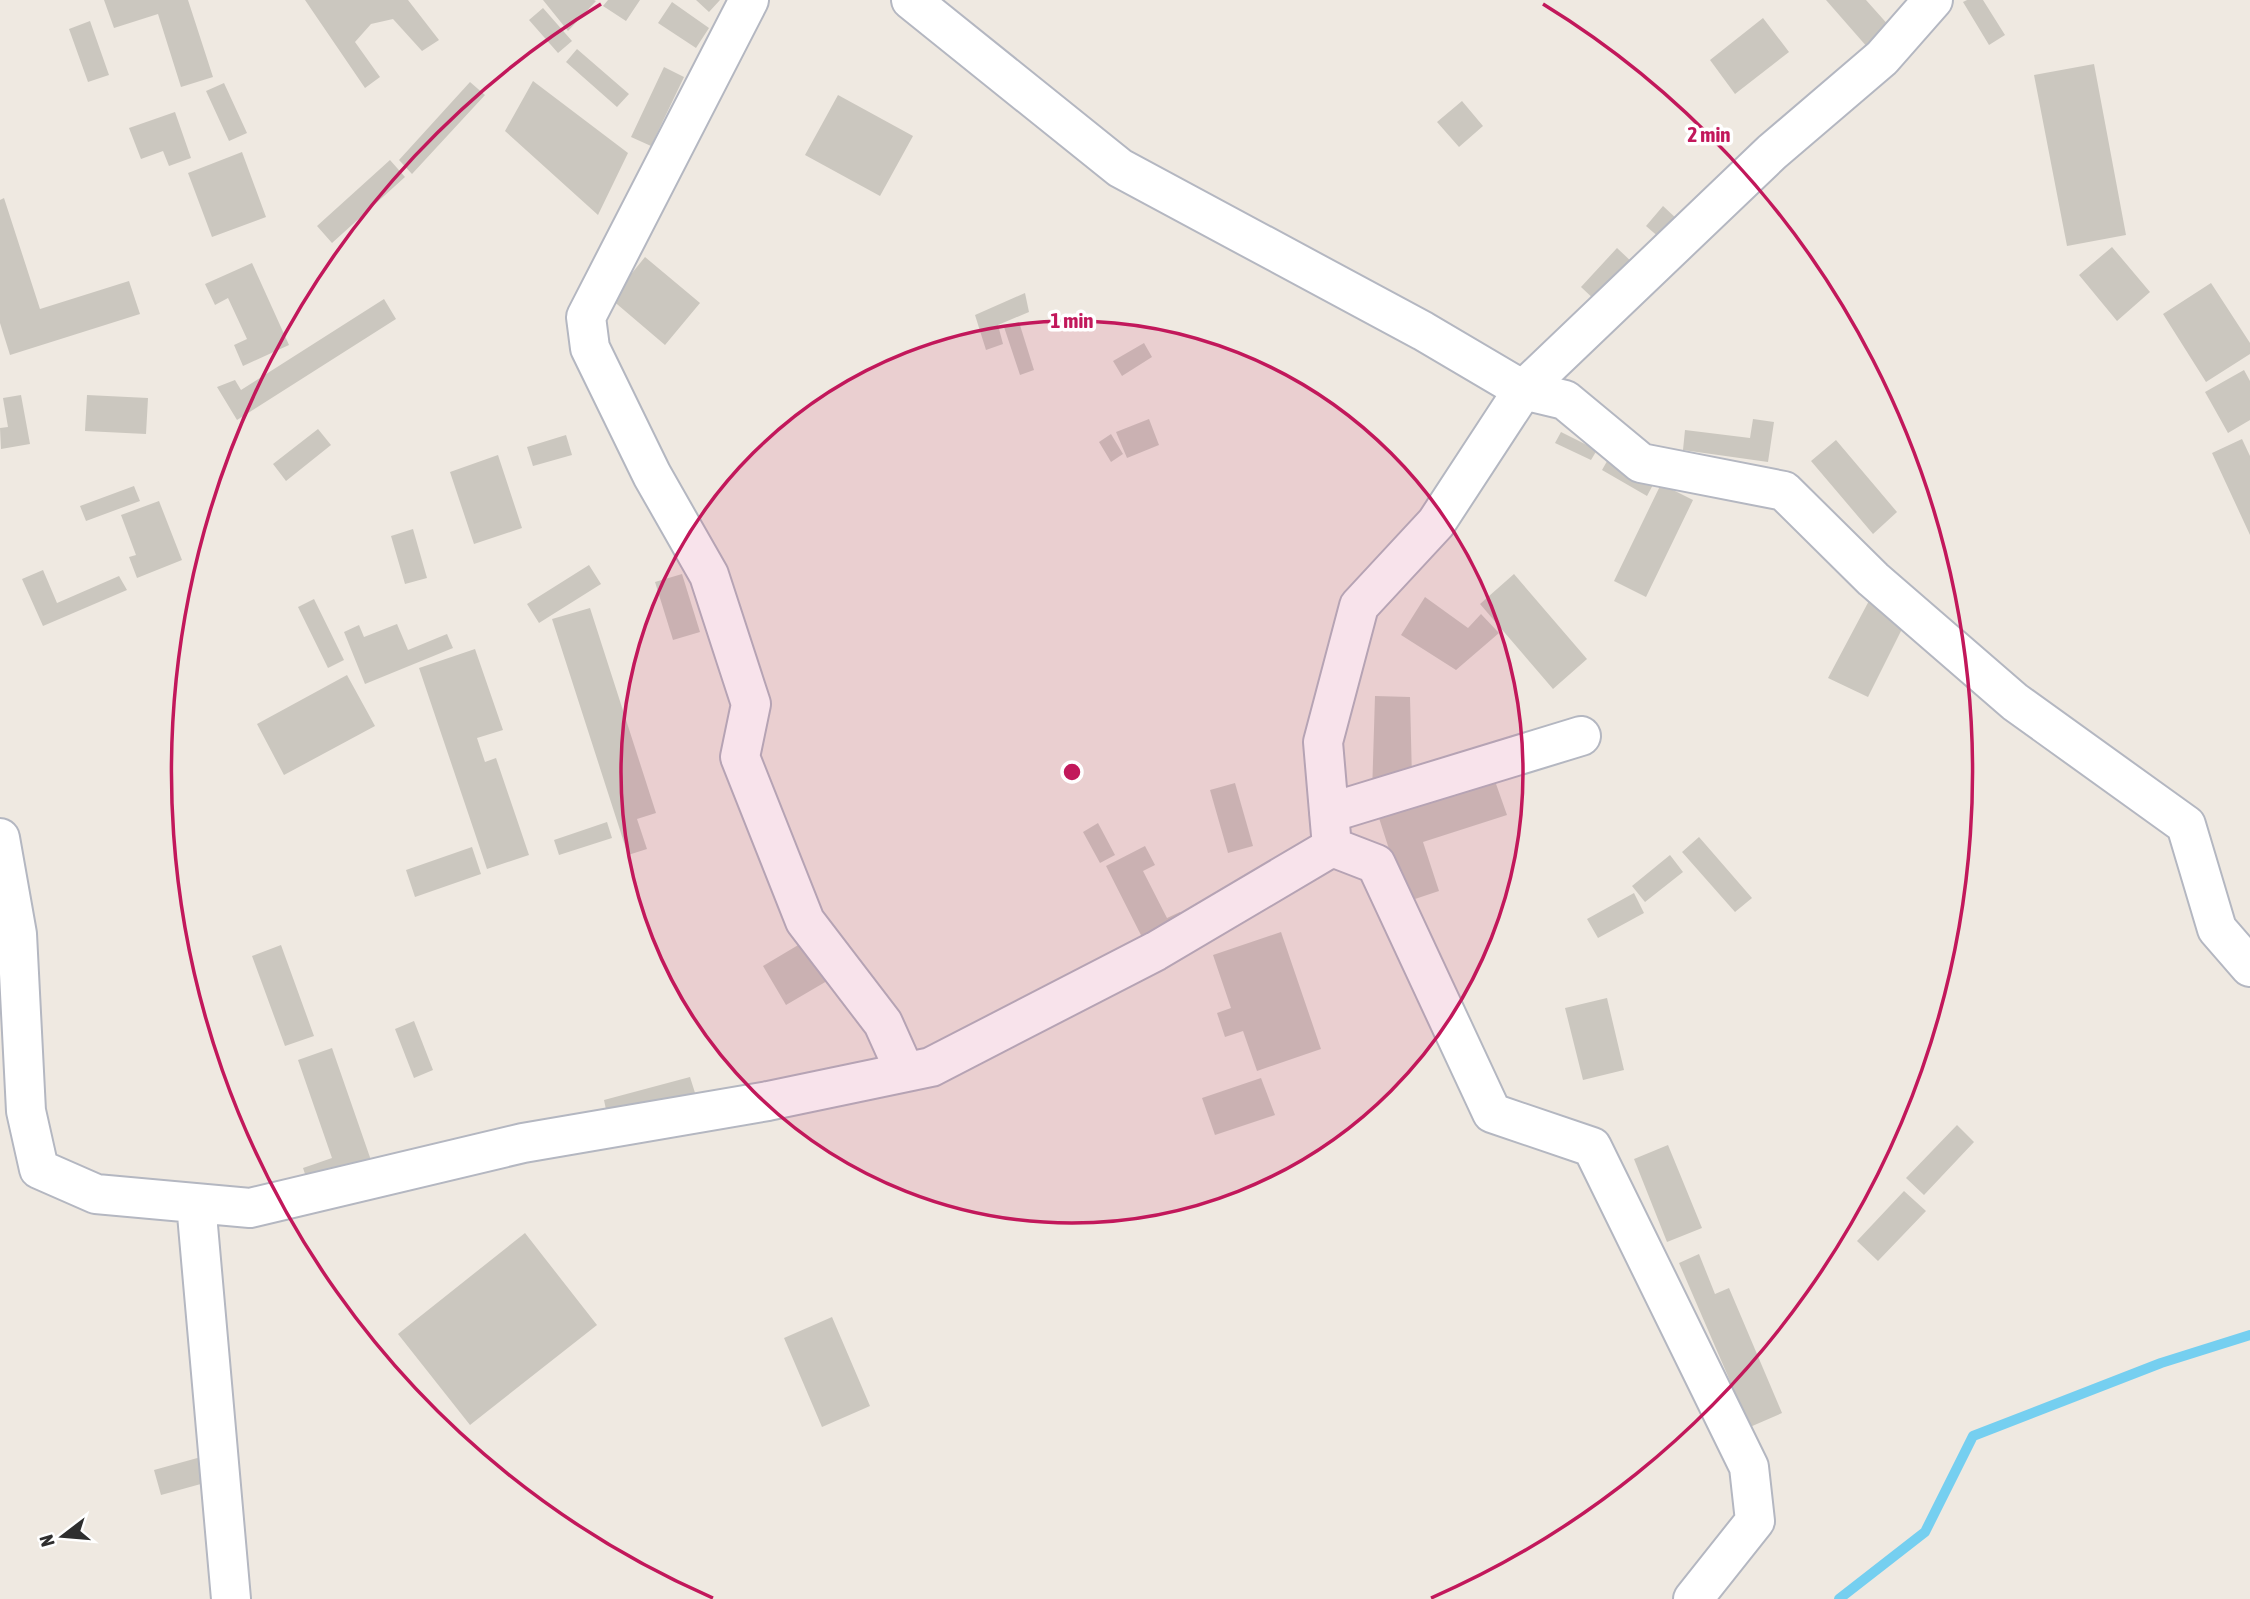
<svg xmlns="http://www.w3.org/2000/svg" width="2250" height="1599" font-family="'Asap Condensed',sans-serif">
<rect width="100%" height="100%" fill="#efe9e1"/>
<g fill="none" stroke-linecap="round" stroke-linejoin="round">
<path stroke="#75cff0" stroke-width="10" d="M1839,1599l86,-67 48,-96 188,-73 89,-28"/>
</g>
<path fill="#cbc7bf" d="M104,0h84l25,77 -32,10 -23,-73 -44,14z
M305,0h103l31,40 -17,11 -29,-32 -22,5 -16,18 25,35 -15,11z
M543,0h51l2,1 -28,30z
M608,0h32l-14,21 -23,-15z
M696,0h24l-11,12z
M1826,0h40l25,28 -23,20z
M1967,0h16l22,35 -16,10 -26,-43z
M672,2l37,26 -13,20 -38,-25z
M543,8l29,33 -14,12 -29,-33z
M1763,18l26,34 -54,42 -25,-34z
M90,21l19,54 -21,7 -19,-53z
M577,49l52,45 -12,13 -51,-45z
M2094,64l32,171 -59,11 -33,-171z
M664,67l20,10 -33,69 -20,-9z
M533,81l95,72 -30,62 -93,-84z
M470,82l15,13 -73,79 -13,-14z
M224,83l23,50 -18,8 -23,-50z
M838,95l75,41 -33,60 -75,-41z
M1462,101l21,25 -24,21 -22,-25z
M175,112l16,46 -22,8 -6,-15 -22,8 -12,-31z
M242,152l24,65 -54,20 -24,-64z
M390,160l15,17 -73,66 -15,-17z
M4,198l36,111 89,-28 11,33 -130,41 -10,-32v-123z
M1663,206l15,14 -17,19 -15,-13z
M2112,247l38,45 -33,29 -38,-46z
M1617,248l17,16 -36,39 -17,-16z
M645,257l55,46 -35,42 -54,-46z
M252,263l37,82 -46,21 -9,-21 13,-6 -19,-41 -13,7 -10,-21z
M2211,283l39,60v11l-44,28 -43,-68z
M1025,293l4,19 -31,13 5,19 -17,6 -11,-35z
M384,299l12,20 -159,101 -20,-33 18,-7 6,10z
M1019,322l15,48 -14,5 -16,-48z
M1144,343l8,14 -30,19 -9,-15z
M2244,370l6,11v39l-22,13 -23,-41z
M21,395l9,49 -29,5 -1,-21 8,-1 -5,-29z
M87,395l61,3 -2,36 -61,-3z
M1149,419l10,26 -32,13 -11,-26z
M1753,419l21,3 -6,40 -85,-12 2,-20 65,8z
M318,429l13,16 -45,36 -13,-17z
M1561,432l36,18 -6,10 -36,-17z
M1111,434l12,20 -12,8 -12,-20z
M566,435l6,20 -39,11 -6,-19z
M2242,439l8,17v79l-38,-82z
M1836,440l61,72 -24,22 -62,-73z
M498,455l24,73 -48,16 -24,-72z
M1610,456l45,25 -8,15 -45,-26z
M1661,484l32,16 -47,97 -32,-16z
M134,486l6,15 -54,20 -6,-15z
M159,501l23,59 -45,18 -8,-21 7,-2 -15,-40z
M413,529l14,49 -22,6 -14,-48z
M589,565l12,19 -62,39 -12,-19z
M43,570l14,33 62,-27 8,14 -84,36 -21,-47z
M1857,573l52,42 -41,82 -40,-19 43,-81 -21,-12z
M682,574l18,58 -27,8 -18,-58z
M1514,574l73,85 -34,30 -73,-85z
M1425,597l43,31 13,-14 18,19 -43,37 -55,-35z
M314,599l30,61 -16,8 -30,-61z
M590,608l66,205 -19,6 10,30 -19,6 -76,-236z
M397,624l11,26 39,-16 6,14 -88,36 -21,-52 15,-7 5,12z
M475,649l28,81 -26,8 8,24 11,-4 33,97 -42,14 -68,-201z
M347,675l28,51 -91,49 -27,-51z
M1375,696l35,1 2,82 -40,15z
M1495,781l12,34 -84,27 16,49 -33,11 -27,-84z
M1235,783l18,63 -25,7 -18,-63z
M607,822l5,16 -53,17 -5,-15z
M1098,823l17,32 -15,8 -17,-31z
M1699,837l53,61 -17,14 -53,-60z
M1145,846l10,19 -12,6 24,47 13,-6 7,13 -41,20 -40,-79z
M472,847l9,27 -66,23 -9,-27z
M1670,855l13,17 -38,30 -13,-16z
M1634,893l10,20 -46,25 -11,-19z
M1281,932l40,117 -64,22 -14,-40 -18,6 -8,-24 14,-5 -18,-53z
M815,935l24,39 -53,31 -23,-39z
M281,945l33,91 -29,10 -33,-90z
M1607,998l17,72 -41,10 -18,-72z
M414,1021l19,49 -19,8 -19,-49z
M332,1048l41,118 -63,23 -7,-21 29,-10 -34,-98z
M690,1077l6,19 -88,23 -4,-19z
M1261,1078l14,37 -60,20 -13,-37z
M1957,1125l17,17 -50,53 -18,-17z
M1668,1145l34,83 -35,14 -33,-83z
M1904,1191l22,20 -48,50 -21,-20z
M525,1233l72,92 -127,100 -72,-91z
M1699,1254l16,40 14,-6 53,125 -32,14 -71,-164z
M832,1317l38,89 -48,21 -38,-89z
M201,1457l7,25 -47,13 -7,-25z"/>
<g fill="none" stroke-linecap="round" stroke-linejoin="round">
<defs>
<path id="minor" d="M749,0l-163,317 4,31 62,127 57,100 42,129 -11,53 65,164 78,102 22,49
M911,0l209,168 303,163 100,59 42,10 76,63 143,28 89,88 142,123 171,123 31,104 33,38
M1329,813l252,-77
M0,838l17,96 9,177 13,58 57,25 154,14 273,-65 245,-42 163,-34 225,-116 176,-104 -9,-105 36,-136 77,-83 87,-133 249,-238 110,-94 51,-58
M1332,847l44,17 116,249 100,34 157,320 6,54 -62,78
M196,1203l35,396"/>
</defs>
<use href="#minor" stroke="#b4b7c1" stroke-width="42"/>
<use href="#minor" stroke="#fff" stroke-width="38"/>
</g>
<circle cx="1072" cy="772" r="451" fill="#c2185b" fill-opacity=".12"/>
<g fill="none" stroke="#c2185b" stroke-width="3.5">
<circle cx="1072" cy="772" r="451"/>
<path d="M713 1598A901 901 0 0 1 601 4M1543 4A901 901 0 0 1 1431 1598"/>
</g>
<circle cx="1072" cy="772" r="10" fill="#c2185b" stroke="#fff" stroke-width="3.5"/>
<g font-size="21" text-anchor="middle" font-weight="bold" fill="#c2185b" stroke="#fff" stroke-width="7" stroke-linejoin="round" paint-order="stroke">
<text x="1709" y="142">2 min</text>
<text x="1072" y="328">1 min</text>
</g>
<g transform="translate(63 1536) rotate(254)" stroke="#ffffff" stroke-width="5" paint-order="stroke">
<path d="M0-5L12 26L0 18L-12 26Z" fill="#2e2e2e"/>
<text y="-10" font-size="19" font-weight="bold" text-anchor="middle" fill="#2e2e2e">N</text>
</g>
</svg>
